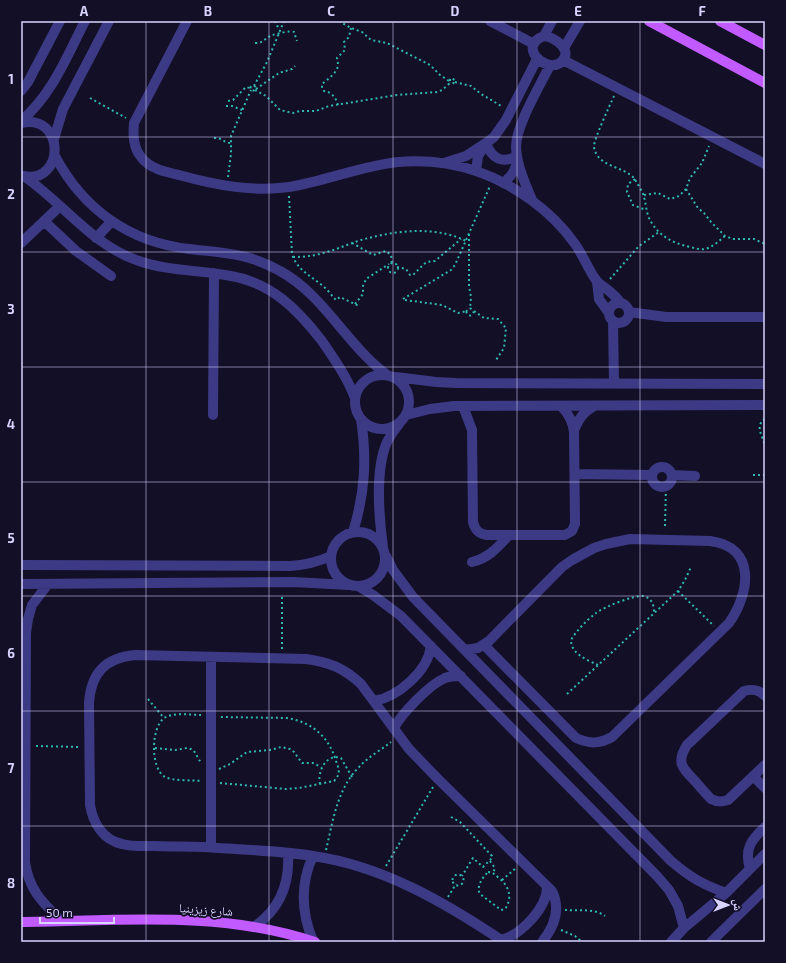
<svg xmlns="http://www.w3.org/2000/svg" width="786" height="963" font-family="'Exo 2','Noto Naskh Arabic',sans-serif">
<rect width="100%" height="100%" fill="#130f26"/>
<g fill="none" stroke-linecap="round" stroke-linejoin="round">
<path stroke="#2fb8b0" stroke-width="2" stroke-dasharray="2 3" stroke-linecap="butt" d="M275,21l2,5 4,2
M339,21l12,7 11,4 9,8 16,3 43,22 10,10 9,6
M255,43c9,0 10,-5 17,-8 5,-1 18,-5 22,-3l3,9
M455,82l16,4 10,8 22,13
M250.5 88a2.5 2.5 0 1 1 5 0a2.5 2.5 0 1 1-5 0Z
M254,86l13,-24 17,-41
M256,89l23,-16 13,-4 3,-3
M255,90l11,6 14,14 13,3 7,-2h16l13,-5 68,-11 40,-3 5,-2 8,-7v-3l1,-2 4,2 -2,4 -3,-1
M614,96c-4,9 -21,45 -20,51 3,20 29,19 40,31 2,3 10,16 10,19 2,7 2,14 5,21 8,17 23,25 41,29 5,1 10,3 15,2 8,-2 14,-8 20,-13
M90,98l36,20
M228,101l5,-1 13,-13 4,1
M338,105c-2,-7 -6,-13 -14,-14l-2,-3v-4c5,-4 16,-12 16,-19 0,-3 -1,-5 -1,-7l8,-8 -1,-8 5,-5 2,-9
M226,106h6l10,4
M214,138c7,-1 10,5 17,5
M228,177l3,-23v-18l20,-46
M635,179l-7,5 -1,8 6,13 13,5
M686,189l12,19 6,5 7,9 14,14 8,3h21l11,5
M644,195l14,-2 12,6 7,-2 3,-2 6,-6 4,-11 12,-15 7,-17
M289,196l3,58c5,16 19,22 31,32 5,4 9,10 13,14l4,-3 19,9
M469,234v52l2,11 -1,12
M352,243l21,12 13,-4 5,4 1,8
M293,257c10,0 20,-1 30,-4 13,-3 25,-9 38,-13 33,-9 73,-15 105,1
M388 268a5 5 0 1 1 10 0a5 5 0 1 1-10 0Z
M397,267l9,2 4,6h3l11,-11 3,-2 8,-1 26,-22
M610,279l29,-33 20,-14
M403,299l48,-29 4,-5 35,-79
M405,300l37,5 16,8 9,-2
M355,304l8,-10v-8l3,-7 23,-15
M466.5 312a3.5 3.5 0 1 1 7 0a3.5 3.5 0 1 1-7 0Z
M474,311l10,7 14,1 8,9 -2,20 -8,12
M765,419c-11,7 -2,17 0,27
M753,475h12
M665,526l1,-40
M678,591l36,35
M282,597v53
M598,665c-11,-5 -27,-11 -27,-25 6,-10 16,-20 25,-27 8,-6 38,-18 47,-17 9,2 11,9 11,17
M567,694l111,-103 7,-11 6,-13
M148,699l16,19
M201,715c-11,0 -27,-3 -37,3 -13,10 -14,50 1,59 8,4 27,3 36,4
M36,746l44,1
M155,748l20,2 12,-2 4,1 3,2 7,12
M219,769l11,-5 17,-12 23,-2 11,-3 9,2 4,3 8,11h11l8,4
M220,783l66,6 13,-1 35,-7c7,-7 5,-12 2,-20 -7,-24 -24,-39 -49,-43l-67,-1
M320,784c-3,-12 6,-31 21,-26l11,19
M451,817l9,5 32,34v2l-9,9 -10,-9 -11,18
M326,850c7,-29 11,-61 33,-83 9,-10 22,-17 32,-25
M490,861l5,7 -2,5
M386,866l47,-79
M488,872c5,0 7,3 11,6 10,8 14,20 6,31l-4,1 -21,-16c-4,-7 2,-16 8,-22z
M452.5 880a5.5 5.5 0 1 1 11 0a5.5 5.5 0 1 1-11 0Z
M502,880l14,-12
M448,897l8,-13
M565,910c13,1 30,-2 40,6
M561,930l14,6 7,6"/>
<path stroke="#3d3a85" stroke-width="10" d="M187,21l-53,102c-1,12 -1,24 7,34 9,12 24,15 38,18 36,10 72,17 110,12 37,-6 72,-21 109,-25 26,-2 54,1 78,9 38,13 76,40 99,73 8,11 13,25 21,36 3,4 8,7 12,10 5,4 9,8 13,13
M490,21l44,23
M544,36c12,1 31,16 16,27 -15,10 -43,-17 -16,-27z
M544,36l8,-15
M564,48l16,-27
M563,60l202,104
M21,91l7,-9 32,-61
M21,121c31,-26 46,-65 64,-100
M21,123c45,-10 44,62 2,53
M54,139l9,-30 46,-88
M486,143c6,16 16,21 31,13
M55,156c28,53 74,86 134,93 34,4 60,4 91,22 44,24 66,73 106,103
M444,163l22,-7 20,-13 8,-6 12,-17 31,-61
M476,171l2,-15 7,-11
M25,177c39,27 68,69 114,84 28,10 62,9 92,15 41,7 67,34 91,65 13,19 25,36 33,57
M503,183c9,-7 14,-14 14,-25
M532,200c-7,-17 -15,-34 -16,-53 0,-22 24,-61 34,-82
M44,221l32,30 35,25
M96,238l15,-16
M21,243l39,-37
M597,282l2,17 10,14
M609 313a10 10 0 1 1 20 0a10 10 0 1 1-20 0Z
M629,312l37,5h99
M613,321l1,63
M355 402a27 27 0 1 1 54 0a27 27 0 1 1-54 0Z
M396,377l40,5 20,1 309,1
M463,406l9,24 1,92c2,8 6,12 14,13h78l7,-4 3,-7 -1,-92c-1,-11 -5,-18 -13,-26
M213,415l1,-142
M406,415l24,-6 24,-3 311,-1
M574,430c5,-11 9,-18 20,-24
M652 477a10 10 0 1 1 20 0a10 10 0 1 1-20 0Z
M575,474l77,1
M672,475l23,1
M331 559a27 27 0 1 1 54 0a27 27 0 1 1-54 0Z
M353,532c12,-39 14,-73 8,-113
M383,547c-4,-29 -8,-78 4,-105 3,-6 7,-12 12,-18
M386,556l7,14 20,27 258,264c20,17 31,23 55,32
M472,562c17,-4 26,-15 37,-27
M21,565l269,1c15,-1 28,-4 41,-10
M21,584l272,-2 56,3
M48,584l-16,21 -4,14 -2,14 -1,229c4,28 17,40 36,59
M358,586l15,9 28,21 256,260 12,14 9,16 6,22
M465,650l13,-2 11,-7 73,-74 10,-7 22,-12 12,-4 24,-5 80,2c47,6 40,52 19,82l-117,114c-13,7 -22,7 -36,1l-90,-91
M211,658v189
M765,696c-6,-7 -13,-7 -21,-5l-57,54c-11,17 -5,23 7,35 6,7 11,13 17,19 6,3 10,3 17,1l37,-35
M374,701c24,-4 54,-30 57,-55
M394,728c8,-15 35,-43 51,-50 5,-2 10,-2 16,-2
M753,776l12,12
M750,869c-6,-20 1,-29 15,-42
M254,927c26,-18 36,-43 34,-74
M501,940c20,-5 47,-33 46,-54
M313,941c-12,-29 -13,-57 0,-85
M504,942c-58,-39 -121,-76 -191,-86 -31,-5 -63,-6 -94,-8 -21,-2 -42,-1 -64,-2 -10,0 -22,1 -33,-2 -19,-4 -29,-21 -32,-39l-1,-102c2,-30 16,-45 46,-48l171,4c23,3 38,9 55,25l48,65 29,30 114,112c9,18 2,36 -10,51
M671,942l13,-14 42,-35 39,-39
M711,942l54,-53"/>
<path stroke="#c25bff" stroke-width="10" d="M649,21l116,62
M720,21l45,24
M21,922c97,-1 200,-12 294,20"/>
</g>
<path fill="none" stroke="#d9d4ff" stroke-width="1" stroke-opacity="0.55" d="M146,21v921M269,21v921M393,21v921M517,21v921M640,21v921M21,137h744M21,252h744M21,367h744M21,482h744M21,596h744M21,711h744M21,826h744"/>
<g text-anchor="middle" stroke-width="3.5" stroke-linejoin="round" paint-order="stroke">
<g font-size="12" fill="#d9d4ff" stroke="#130f26">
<text transform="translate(206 910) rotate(4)" y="4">شارع زيزينيا</text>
</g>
</g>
<rect width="786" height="963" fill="none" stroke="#130f26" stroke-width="44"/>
<g transform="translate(728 905) rotate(90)" stroke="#130f26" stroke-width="3" paint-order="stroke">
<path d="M0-3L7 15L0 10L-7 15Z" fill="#d9d4ff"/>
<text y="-6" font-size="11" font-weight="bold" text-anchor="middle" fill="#d9d4ff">ش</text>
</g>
<path d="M40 917v6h74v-6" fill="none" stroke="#d9d4ff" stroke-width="2"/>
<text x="46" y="917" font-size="12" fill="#d9d4ff" stroke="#130f26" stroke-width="3" paint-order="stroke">50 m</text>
<rect x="22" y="22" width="742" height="919" fill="none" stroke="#d9d4ff" stroke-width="1.5"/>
<g font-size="13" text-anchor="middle" font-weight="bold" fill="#d9d4ff">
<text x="84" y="16">A</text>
<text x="208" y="16">B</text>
<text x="331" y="16">C</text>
<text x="455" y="16">D</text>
<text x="578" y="16">E</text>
<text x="702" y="16">F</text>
<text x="11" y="84">1</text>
<text x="11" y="199">2</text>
<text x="11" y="314">3</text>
<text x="11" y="429">4</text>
<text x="11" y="543">5</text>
<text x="11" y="658">6</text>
<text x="11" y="773">7</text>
<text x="11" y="888">8</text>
</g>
</svg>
